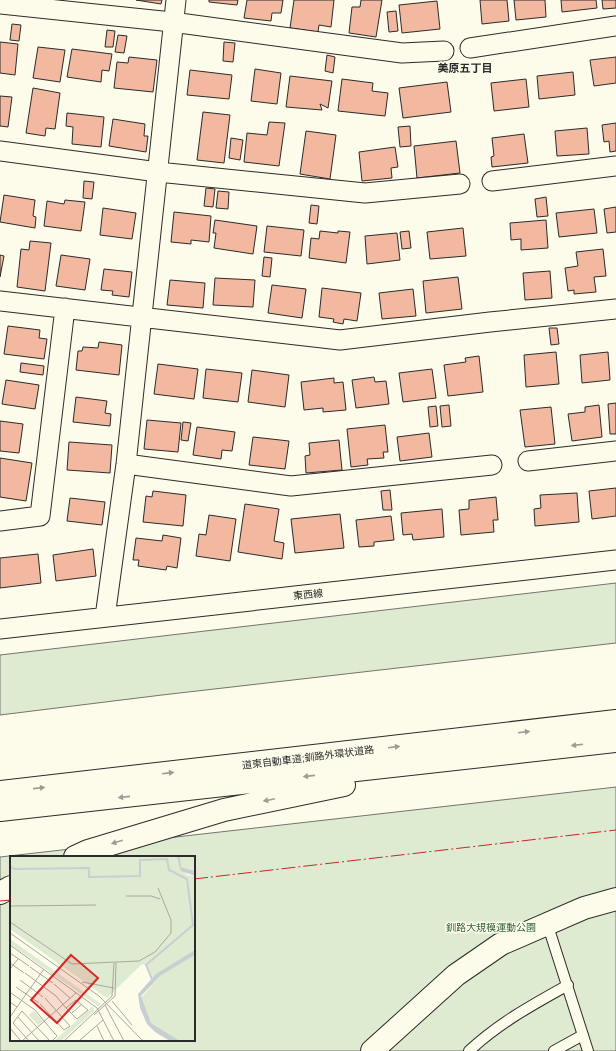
<svg xmlns="http://www.w3.org/2000/svg" width="616" height="1051" font-family="Helvetica,'Noto Sans JP',sans-serif">
<rect width="100%" height="100%" fill="#fdfbea"/>
<path fill="#deebd1" stroke="#74746e" fill-rule="evenodd" d="M616,583v60l-454,52 -162,20v-60z
M616,787v264h-616v-194zM11,857h183v183h-183z"/>
<path fill="#f2b8a0" stroke="#2b2b2b" d="M136,0h26l-1,4z
M209,0h29l-1,5 -28,-3z
M247,0h36l-2,13h-9l-1,8 -27,-3z
M294,0h40l-3,27 -12,-2 -1,7 -28,-4z
M361,0h21l-6,37 -27,-4 3,-26h8z
M480,0h27l2,21 -27,3z
M514,0h31l1,17 -30,3z
M561,0h35l1,8 -35,4z
M602,0h14v8l-13,1z
M437,1l3,28 -38,4 -3,-28z
M396,11l2,20 -9,1 -2,-20z
M12,24l9,1 -2,16 -9,-1z
M107,30l8,1 -2,16h-8z
M118,35l9,1 -3,17 -9,-1z
M0,42l18,2 -3,31 -15,-2z
M224,42l11,1 -2,19 -10,-1z
M38,47l27,3 -5,32 -27,-4z
M72,49l40,5 -3,17 -7,-1 -1,12 -34,-5z
M327,55l8,2 -2,16 -8,-2z
M129,57l28,3 -4,32 -39,-4 3,-26 11,1z
M616,57v26l-22,3 -4,-26z
M255,69l26,4 -4,31 -26,-3z
M190,70l42,5 -3,24 -42,-4z
M573,72l2,23 -36,4 -2,-23z
M290,76l42,5 -4,27 -8,-4 2,6 -36,-3z
M342,79l31,4 -1,8 16,2 -3,23 -47,-5z
M526,79l3,28 -35,4 -3,-28z
M447,82l4,30 -48,6 -4,-30z
M33,88l27,5 -5,36 -9,-1 -1,8 -19,-3z
M0,96l12,1 -4,30 -8,-1z
M203,112l27,3 -6,48 -27,-3z
M67,113l37,4 -3,30 -29,-3 1,-17 -7,-1z
M113,119l32,5 -1,12h4l-2,16 -37,-6z
M269,122l16,1 -6,43 -35,-4 3,-29 20,2z
M616,123v28l-6,1 -1,-11 -5,1 -2,-17z
M410,126l1,20 -11,1 -2,-20z
M587,128l2,26 -32,2 -2,-25z
M306,131l30,4 -6,44 -30,-5z
M524,134l4,29 -36,4 -1,-10 3,-1 -2,-18z
M231,138l12,2 -3,20 -11,-2z
M456,141l4,32 -43,5 -3,-32z
M395,147l3,20 -7,1 1,10 -30,3 -3,-29z
M84,181l10,1 -2,17 -9,-1z
M206,188l9,1 -2,18 -9,-1z
M218,191l11,1 -1,17 -12,-1z
M4,195l31,5 -2,16 3,1 -1,11 -35,-6z
M546,197l2,19 -11,1 -2,-18z
M65,200l20,2 -4,29 -37,-5 3,-25 17,3z
M311,205l8,1 -2,18 -8,-1z
M616,207v25l-9,1 -3,-24z
M103,208l33,5 -4,26 -32,-4z
M594,209l3,24 -38,4 -3,-24z
M174,212l37,4 -2,26 -18,-2v4l-20,-2z
M215,220l42,6 -4,28 -39,-6 2,-15h-3z
M546,220l2,28 -27,2v-11l-10,1 -1,-17z
M267,226l37,4 -3,26 -37,-4z
M463,228l3,28 -36,3 -3,-27z
M320,231l18,2v-2l12,1 -4,31 -37,-5 2,-20 8,1z
M409,231l2,17 -9,1 -2,-17z
M397,233l3,27 -33,4 -2,-28z
M30,241l21,2 -6,48 -28,-4 4,-38 8,1z
M603,249l3,27 -12,1 2,15 -22,2v-4l-6,1 -3,-23 13,-2 -2,-14z
M0,255l4,1 -4,21z
M61,255l29,4 -5,31 -29,-4z
M264,257l8,1 -2,19 -8,-1z
M104,269l28,3 -3,25 -17,-2 1,-4 -12,-1z
M550,271l2,27 -27,2 -2,-27z
M458,277l4,32 -36,4 -3,-32z
M215,278l40,2 -2,27 -40,-2z
M170,280l35,3 -2,25 -36,-3z
M272,285l34,4 -4,29 -34,-5z
M322,288l39,5 -4,28 -13,-2 -1,5 -10,-2 1,-3 -15,-2z
M413,289l3,27 -34,3 -3,-26z
M8,326l32,4 -1,8 8,1 -3,20 -40,-5z
M549,328h8l2,16 -8,1z
M99,342l23,3 -3,30 -43,-5 2,-19h4l1,-4 15,1z
M556,352l3,32 -33,3 -2,-32z
M608,352l2,28 -28,3 -2,-28z
M479,356l4,36 -35,4 -4,-31 22,-3 -1,-4z
M21,363l23,3 -1,9 -23,-3z
M158,364l40,5 -4,30 -40,-5z
M206,369l36,4 -4,29 -35,-4z
M432,369l4,29 -33,4 -4,-29z
M252,370l37,5 -4,32 -37,-5z
M374,377l1,5 11,-1 3,23 -33,4 -4,-28z
M334,378v5l9,-1 3,28 -23,2v-4l-19,2 -3,-28z
M6,380l33,5 -4,24 -33,-5z
M76,397l31,4 -2,12 6,1 -1,12 -37,-4z
M616,403v31h-6l-2,-30z
M449,405l2,21 -9,1 -2,-21z
M599,405l3,32 -30,4 -4,-27 17,-2v-5z
M436,406l2,20 -8,1 -2,-20z
M551,407l4,37 -30,3 -5,-37z
M147,420l34,3 -3,29 -34,-3z
M0,421l23,3 -4,29 -19,-2z
M183,422l8,1 -3,18 -7,-1z
M385,425l3,27h-5l1,6 -17,1 1,6 -17,2 -4,-38z
M197,427l38,5 -3,19 -10,-1 -1,9 -28,-4z
M429,433l3,24 -32,4 -3,-24z
M253,437l36,4 -4,28 -36,-4z
M339,440l3,30 -36,3 -1,-17 5,-1 -1,-12z
M69,442l43,3 -2,28 -43,-3z
M0,458l32,5 -6,38 -26,-4z
M616,488v28l-24,3 -3,-28z
M390,490l2,20h-9l-2,-19z
M153,491l33,4 -3,31 -40,-4 3,-26 6,1z
M577,493l2,29 -44,4 -1,-17 7,-1 -1,-13z
M496,497l2,23h-5l1,12 -33,3 -2,-25 10,-1v-9z
M70,498l35,4 -3,23 -35,-4z
M245,504l34,5 -5,32 10,2 -2,16 -44,-7z
M442,509l2,28 -31,3 -1,-6 -9,1 -2,-22z
M340,514l4,34 -49,5 -4,-34z
M209,515l27,4 -6,42 -34,-5 3,-22 7,1z
M391,516l3,24 -20,2v4l-15,1 -3,-27z
M163,535l18,3 -4,30 -10,-2 -1,4 -28,-4 1,-6h-6l3,-22 26,3z
M93,549l3,27 -40,5 -3,-26z
M38,554l3,29 -41,5v-30z"/>
<g fill="none" stroke-linecap="round" stroke-linejoin="round">
<defs>
<path id="service" d="M547,923l41,128
M469,1051c30,-28 63,-46 99,-66
M554,1051l29,-16"/>
<path id="minor" d="M0,4l172,18 230,31 42,-2
M470,48l146,-22
M0,151l158,21 207,21 95,-9
M492,181l124,-15
M0,301l340,39 150,-18 126,-13
M528,461l88,-10
M126,464l165,22 201,-21
M0,521l40,-5 25,-208
M105,617l21,-153 50,-464
M0,629l616,-69"/>
<path id="tertiary" d="M372,1051l84,-76 45,-31 83,-36 32,-9"/>
<path id="motorway" d="M0,792l616,-71
M0,810l616,-69
M75,857l13,-6 136,-41 120,-25
M0,893l11,-6"/>
</defs>
<use href="#service" stroke="#2b2b2b" stroke-width="12"/>
<use href="#minor" stroke="#2b2b2b" stroke-width="21"/>
<use href="#tertiary" stroke="#2b2b2b" stroke-width="24"/>
<use href="#motorway" stroke="#2b2b2b" stroke-width="24"/>
<use href="#service" stroke="#fdfbea" stroke-width="10"/>
<use href="#minor" stroke="#fdfbea" stroke-width="19"/>
<use href="#tertiary" stroke="#fdfbea" stroke-width="22"/>
<use href="#motorway" stroke="#fdfbea" stroke-width="22"/>
<path stroke="#c62828" stroke-width="1" stroke-dasharray="14 3 2 3" stroke-linecap="butt" d="M194,879l422,-49
M0,901l11,-1"/>
</g>
<defs><path id="oneway-solid" d="M-6-.8H1V-3.2L6.5 0L1 3.2V.8H-6Z"/></defs>
<g fill="#9e9d94">
<use href="#oneway-solid" transform="translate(524 732) rotate(-7)"/>
<use href="#oneway-solid" transform="translate(577 745) rotate(173)"/>
<use href="#oneway-solid" transform="translate(394 747) rotate(-7)"/>
<use href="#oneway-solid" transform="translate(168 773) rotate(-7)"/>
<use href="#oneway-solid" transform="translate(309 776) rotate(174)"/>
<use href="#oneway-solid" transform="translate(39 788) rotate(-6)"/>
<use href="#oneway-solid" transform="translate(124 797) rotate(174)"/>
<use href="#oneway-solid" transform="translate(269 800) rotate(168)"/>
<use href="#oneway-solid" transform="translate(117 842) rotate(163)"/>
</g>
<g text-anchor="middle" stroke-width="3" stroke-linejoin="round" paint-order="stroke">
<g font-size="10" fill="#2b2b2b" stroke="#fdfbea">
<text transform="translate(308 594) rotate(-6)" y="4">東西線</text>
<text transform="translate(308 757) rotate(-7)" y="4">道東自動車道;釧路外環状道路</text>
</g>
<g font-size="10" fill="#34623c" stroke="#fdfbea">
<text x="491" y="931">釧路大規模運動公園</text>
</g>
<g font-size="11" font-weight="bold" fill="#2b2b2b" stroke="#fdfbea">
<text x="465" y="72">美原五丁目</text>
</g>
</g>
<g transform="translate(10 856)">
<rect width="185" height="185" fill="#fdfbea"/>
<path d="M0,0h166l1,6 10,13 8,1v74l-42,28 -6,-12 -5,-2 -35,34 -97,-69zM170,0h15v15l-14,-4zM0,83l67,48 24,17 -3,2 -88,-62zM185,99v86h-15l-29,-18 -10,-25 19,-22zM83,150l1,5 -33,30h-7zM24,155l9,10 -5,4 -9,-10z" fill="#deebd1"/>
<path d="M166,0h4l1,11 14,4v5l-14,-5zM185,94v5l-35,21 -19,20 10,27 29,18h-10l-15,-9 -8,-8 -7,-16 -2,-14 18,-20z" fill="#c7d0d0"/>
<path fill="none" stroke="#c7d0d0" stroke-width="2" d="M0,10l4,3 75,-1v9l51,-1v-16l27,-1 2,11 18,9 6,46 -47,40 6,14"/>
<path fill="none" stroke="#a9a89e" stroke-width="1" d="M116,40h25l9,3M0,50l86,-1M0,66l62,42 67,-3 16,-9 16,-19v-13l-13,-32M0,77l89,63 44,45M0,89l87,63 17,33M0,97l19,13M0,107l14,10M20,111l23,16M0,113l8,-10M15,117l31,23 10,12 11,11 11,-9 -12,-10 -10,8M10,124l23,17M72,126l32,6M44,128l16,14M6,131l23,16M1,137l24,17 9,11 13,15 -5,5M102,145l20,24M0,146l7,5 -7,10M30,148l24,26 6,-4 -25,-28M95,149l19,36M7,151l27,-38M62,157l10,-9M84,159l21,-19 1,-33M8,161l21,24M87,170l7,15M0,172l11,13M12,185l54,-48M19,185l-16,-18 9,-12 28,30M54,185l48,-45 2,-33M69,185l24,-21"/>
<path fill="#d62828" fill-opacity="0.15" stroke="#d62828" stroke-width="2" d="M61,99l27,23 -41,45 -26,-23z"/>
<rect width="185" height="185" fill="none" stroke="#2b2b2b" stroke-width="2"/>
</g>
</svg>
